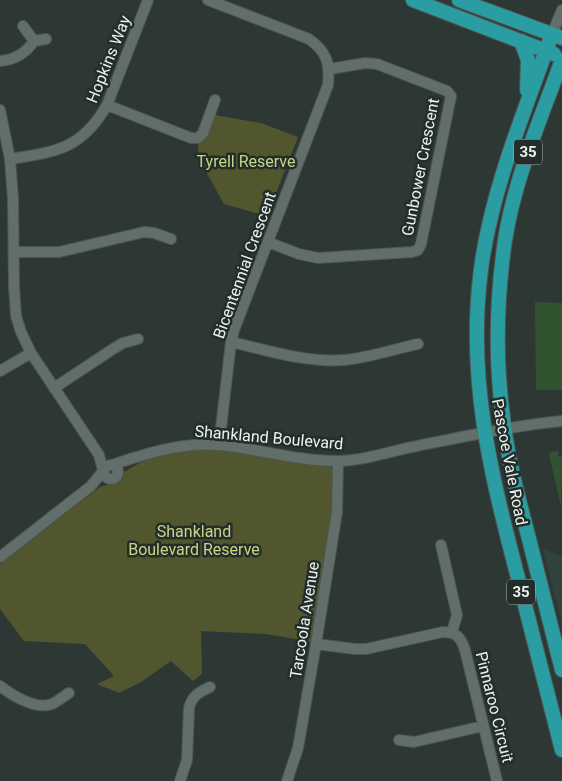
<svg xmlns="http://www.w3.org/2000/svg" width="562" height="781" font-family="Roboto,sans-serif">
<rect width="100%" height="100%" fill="#2d3834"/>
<path fill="#2f423c" d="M543,549l19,7v68z"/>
<path fill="#52562f" d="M215,115l46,8 37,14 -31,79 -43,-12 -25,-45 -1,-15 7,-4z
M189,449h22l116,15 4,3 3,5 -1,40 -20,130 -47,-8 -65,-3 1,43 -9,7 -22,-20 -30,21 -22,11 -22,-9 17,-8 -29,-32 -61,-3 -24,-32v-45l100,-77 16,-5 8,-10 21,-12 22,-8z"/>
<path fill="#31532f" d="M535,302l27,1v87h-26z
M558,451v6l4,-1 -1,50 -12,-51 2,-3z"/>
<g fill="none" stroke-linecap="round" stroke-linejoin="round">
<defs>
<path id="minor" d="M208,0l101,39c18,13 21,24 19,46l-94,245 -3,12 -12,103
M23,26l11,15 12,-2
M552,34l10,-24
M0,61c14,-1 26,-8 34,-20
M107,105l84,33h7l5,-5 12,-33
M0,110l10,49 3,40 1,87 2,30 5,16 10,21 68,102 4,15
M10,159c46,-7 72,-10 97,-54l41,-105
M268,242l31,12 19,4 94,-6 6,-2 3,-6 30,-148 -4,-5 -70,-27 -12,-1 -35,6
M14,252h45l85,-20 10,1 17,6
M231,342c36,8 75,21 113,18 24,-2 50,-11 74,-16
M0,371l31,-18
M54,388l59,-39 10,-6 15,-4
M104 472a7 7 0 1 1 14 0a7 7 0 1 1-14 0Z
M112,465c35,-12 70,-23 108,-20 39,4 78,16 117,16 25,0 51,-9 75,-14 50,-10 99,-21 150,-26
M441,545l16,70 -5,17
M0,557l91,-71 12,-15
M316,644l39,5h11l77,-17c14,0 18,6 22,18l32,131
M0,686c13,10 36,24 52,18 6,-3 12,-8 17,-11
M399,740l15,2 69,-16
M180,781l7,-21 2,-52c3,-12 10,-16 21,-21
M287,781l11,-33 18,-104 21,-132 1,-51"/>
<path id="major" d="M413,0l141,54
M459,0l103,38
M552,34c-27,77 -60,153 -71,235 -14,108 9,202 36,305 15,59 30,118 45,176
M521,41l7,19 -1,30
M562,60c-21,58 -47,117 -57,180 -8,56 -10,113 -3,169 4,43 15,84 26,126 11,45 23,90 34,135"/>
</defs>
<use href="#minor" stroke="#4d5653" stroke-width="12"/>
<use href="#major" stroke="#4d5653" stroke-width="16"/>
<use href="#minor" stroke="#626e69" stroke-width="10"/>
<use href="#major" stroke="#299da1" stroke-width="14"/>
</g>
<g text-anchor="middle" stroke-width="5" stroke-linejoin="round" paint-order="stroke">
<g fill="#232e2a" stroke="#afb7b4" stroke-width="1">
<rect x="514" y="139.5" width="28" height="25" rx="4"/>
<rect x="507" y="579.5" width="28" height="25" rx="4"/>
</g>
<g font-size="15" font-weight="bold" fill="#ebf2ef">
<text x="528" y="157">35</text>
<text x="521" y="597">35</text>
</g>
<g font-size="16" fill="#ebf2ef" stroke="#232e2a">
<text transform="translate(108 59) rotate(-68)" y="6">Hopkins Way</text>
<text transform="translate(420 167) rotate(-79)" y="6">Gunbower Crescent</text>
<text transform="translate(244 265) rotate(-70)" y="6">Bicentennial Crescent</text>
<text transform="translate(269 437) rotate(5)" y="6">Shankland Boulevard</text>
<text transform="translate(510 462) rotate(79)" y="6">Pascoe Vale Road</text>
<text transform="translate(304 620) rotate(-81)" y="6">Tarcoola Avenue</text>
<text transform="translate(495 707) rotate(76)" y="6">Pinnaroo Circuit</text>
</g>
<g font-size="16" fill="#cad486" stroke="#232e2a">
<text x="246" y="167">Tyrell Reserve</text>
<text x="194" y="537">Shankland<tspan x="194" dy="18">Boulevard Reserve</tspan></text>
</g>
</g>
</svg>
